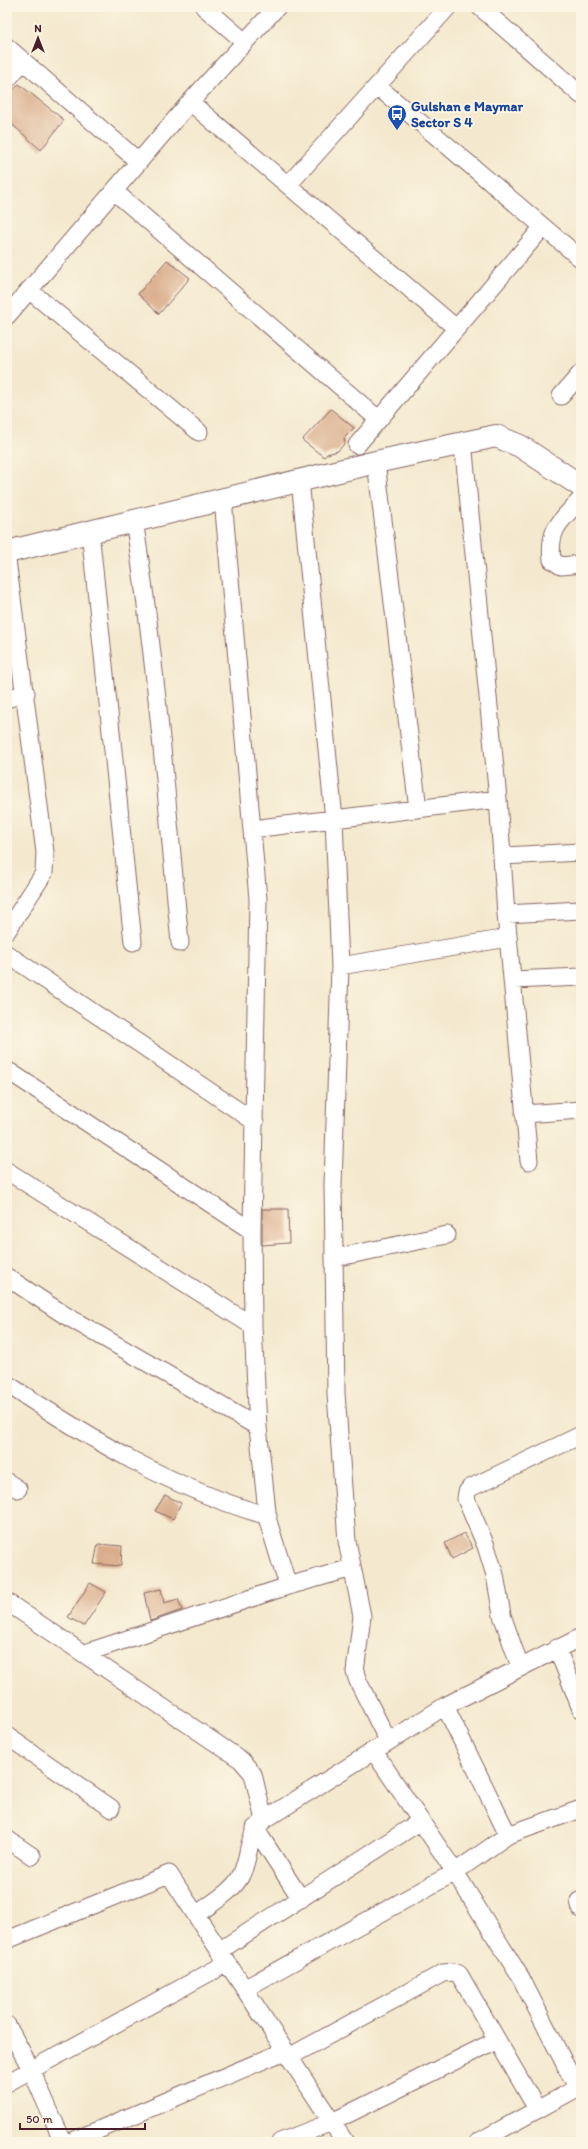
<svg xmlns="http://www.w3.org/2000/svg" width="588" height="2149" font-family="Itim,sans-serif">
<rect width="100%" height="100%" fill="#fcf5e5"/>
<filter id="ink" filterUnits="userSpaceOnUse"><feTurbulence type="fractalNoise" baseFrequency=".025" numOctaves="2"/><feDisplacementMap in="SourceGraphic" scale="8" xChannelSelector="R" yChannelSelector="G"/><feConvolveMatrix kernelMatrix="1 2 1 2 8 2 1 2 1" color-interpolation-filters="sRGB"/></filter>
<filter id="wash" filterUnits="userSpaceOnUse"><feTurbulence type="fractalNoise" baseFrequency=".012" numOctaves="4" result="noise"/><feDisplacementMap in="SourceGraphic" scale="16" xChannelSelector="R" yChannelSelector="G"/><feGaussianBlur stdDeviation="0.9" result="paint"/><feColorMatrix in="noise" values="0 0 0 0 0 0 0 0 0 0 0 0 0 0 0 0 0 1.4 0 .05"/><feComposite in="paint" operator="in"/></filter>
<g filter="url(#wash)">
<rect width="100%" height="100%" fill="#f4e9ce"/>
<g id="blocks">
<path fill="#d9ac8a" d="M19,84l45,36 -23,30 -34,-30v-23z
M167,260l23,18 -31,36 -21,-20z
M331,409l23,19 -10,10 1,5 -7,8 -11,3 -3,3 -22,-17z
M262,1209h26l1,34 -27,2z
M165,1495l16,8 -8,16 -18,-8z
M464,1533l9,15 -21,11 -7,-16z
M98,1544l24,2 -1,20 -27,-2z
M90,1583l16,9 -22,34 -16,-9z
M161,1589l3,14 14,-4 4,11 -32,11 -6,-28z"/>
</g>
</g>
<g filter="url(#ink)">
<use href="#blocks" fill-opacity="0" stroke="#866664" stroke-width="1"/>
<g fill="none" stroke-linecap="round" stroke-linejoin="round">
<defs>
<path id="minor" d="M204,7l41,35
M480,7l101,88
M7,47l132,115
M7,80l16,-19
M377,86l203,172
M190,102l266,226
M288,185l160,-178
M114,191l264,228
M29,290l170,142
M7,316l183,-214 87,-95
M561,396l20,-23
M463,442l35,357 8,115 23,247
M357,445l186,-218
M376,462l42,347
M300,480l34,339 6,147 -7,219 3,209 11,147 15,75 -7,56 3,9 30,60
M223,499l35,400 -6,332 1,95 5,101 10,94 20,65
M581,499c-20,22 -33,29 -29,61l9,6 20,-2
M134,520c22,141 33,282 46,423
M90,531l43,411
M7,560l38,292 -1,21 -37,58
M7,699l19,-6
M252,829l246,-30
M503,856l78,-4
M506,914l75,-4
M7,954l248,168
M340,966l168,-28
M513,980l68,-3
M7,1070l245,161
M524,1114l57,-4
M7,1171l246,155
M334,1258l113,-23
M7,1277l56,37 195,113
M7,1384c82,54 165,105 261,132
M7,1482l11,7
M7,1602l234,158 12,14 11,46
M557,1648l24,61
M85,1653l203,-67 64,-18
M520,1667l-18,-52 -7,-40 -9,-29 -20,-47 1,-7 3,-4 111,-53
M445,1706l63,129
M7,1736l104,72
M373,1750l82,122 66,106 56,110
M255,1828l46,71
M7,1839l25,17
M579,1901l2,8
M196,1915c14,-11 39,-24 46,-42 9,-21 4,-36 22,-53l181,-114 136,-69
M7,1940l162,-66 176,268
M219,1951l202,-130
M244,1989l211,-117 53,-37 73,-26
M7,2025l24,44 32,73
M289,2057l154,-84 11,-1 5,2 78,135
M7,2083l220,-120
M70,2142l215,-91
M280,2142l52,-20 165,-82
M478,2142l103,-56"/>
<path id="tertiary" d="M7,552l369,-90 120,-26 24,10 61,40"/>
</defs>
<use href="#minor" stroke="#866664" stroke-width="19"/>
<use href="#tertiary" stroke="#866664" stroke-width="24"/>
<use href="#minor" stroke="#fff" stroke-width="17"/>
<use href="#tertiary" stroke="#fff" stroke-width="22"/>
</g>
</g>
<defs>
<symbol id="bus-pin" viewBox="-11 -11 22 30"><path d="M0 17L-7.5 6A9.5 9.5 0 1 1 7.5 6Z" fill="#1a4fb4" stroke="#fcf5e5"/><path d="M-5-6H5V4H4V6H2V4H-2V6H-4V4H-5ZM-3.5-4V0h7V-4ZM-3.5 1.2v1.5H-2V1.2ZM2 1.2v1.5H3.5V1.2Z" fill="#fff"/></symbol>
</defs>
<g fill-rule="evenodd">
<use href="#bus-pin" x="386" y="103" width="22" height="30"/>
</g>
<g text-anchor="middle" stroke-width="4" stroke-linejoin="round" paint-order="stroke">
<g font-size="14" font-weight="bold" fill="#164399" stroke="#fcf5e5" text-anchor="start">
<text x="411" y="111">Gulshan e Maymar<tspan x="411" dy="16">Sector S 4</tspan></text>
</g>
</g>
<rect width="588" height="2149" fill="none" stroke="#fcf5e5" stroke-width="24"/>
<g transform="translate(38 38)" stroke="#fcf5e5" stroke-width="3" paint-order="stroke">
<path d="M0-3L7 15L0 10L-7 15Z" fill="#4a1f2b"/>
<text y="-6" font-size="11" font-weight="bold" text-anchor="middle" fill="#4a1f2b">N</text>
</g>
<path d="M20 2123v6h125v-6" fill="none" stroke="#4a1f2b" stroke-width="2"/>
<text x="26" y="2123" font-size="12" fill="#4a1f2b" stroke="#fcf5e5" stroke-width="3" paint-order="stroke">50 m</text>
</svg>
